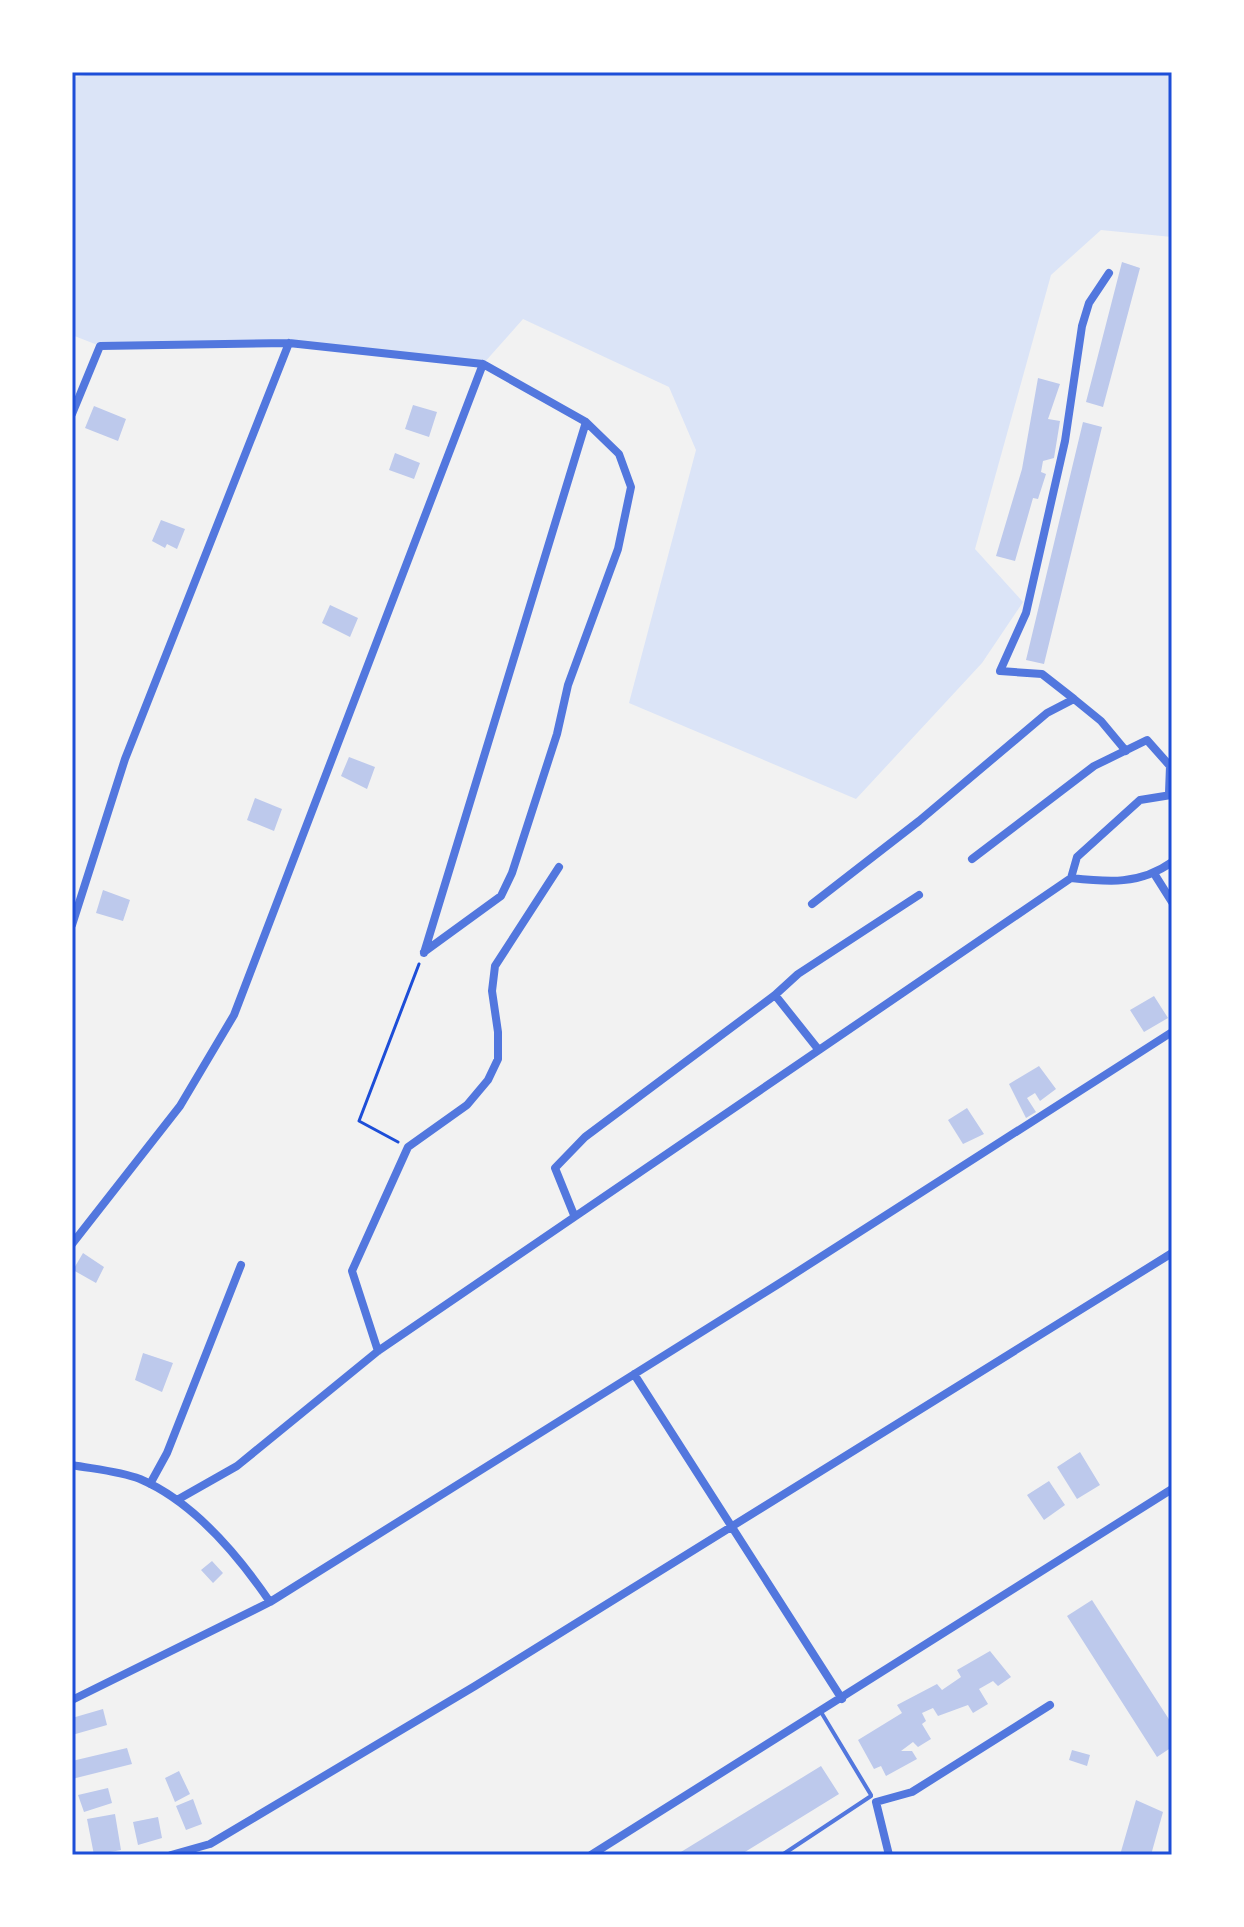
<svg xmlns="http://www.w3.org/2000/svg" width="1244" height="1927" font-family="'Source Sans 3',sans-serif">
<rect width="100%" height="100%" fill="#f2f2f2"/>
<path fill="#dbe4f7" d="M100,72h1072v165l-71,-7 -50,45 -76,274 48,53 -41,61 -126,136 -227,-96 67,-253 -27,-63 -146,-68 -40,45 -194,-21 -189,3 -28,-11v-257z"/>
<path fill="#bdc9ec" d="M1122,262l18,6 -37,139 -17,-5z
M1038,378l22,6 -12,35 12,2 -6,37 -11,3 -2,11 5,2 -8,25 -5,-1 -18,63 -19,-5 26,-87z
M413,405l24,7 -8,25 -24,-8z
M94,406l32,13 -8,22 -33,-13z
M1083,422l19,5 -58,237 -18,-4z
M395,453l25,10 -6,16 -25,-9z
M161,520l24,9 -8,20 -10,-5 -2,4 -13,-7z
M330,605l28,13 -8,19 -28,-14z
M349,757l26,10 -8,22 -26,-13z
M255,798l27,11 -8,22 -27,-11z
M103,890l27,10 -7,21 -27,-8z
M1154,996l14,22 -24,14 -14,-22z
M1039,1066l17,23 -16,12 -5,-8 -8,5 9,14 -10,6 -17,-34z
M967,1108l17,26 -21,10 -15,-24z
M83,1253l21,14 -8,16 -23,-13z
M143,1353l30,10 -11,29 -27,-12z
M1080,1452l20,33 -23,14 -20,-32z
M1049,1481l16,24 -21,15 -17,-25z
M212,1561l11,12 -10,10 -12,-13z
M1092,1600l80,124v23l-15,10 -90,-141z
M990,1651l21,26 -13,9 -5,-5 -14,8 9,15 -15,9 -5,-8 -30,11 -5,-8 -11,5 4,8 -4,3 9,15 -13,8 -5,-5 -12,9h11l5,8 -31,17 -5,-10 -7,3 -16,-29 44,-27 -5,-8 40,-21 5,6 19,-13 -4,-7z
M103,1709l4,16 -35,10v-17z
M127,1748l5,16 -60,15v-18z
M1072,1750l18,5 -3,11 -18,-6z
M821,1766l18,28 -99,61h-64z
M179,1771l11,23 -15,8 -10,-24z
M108,1788l4,15 -28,9 -6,-17z
M193,1799l9,25 -16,6 -10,-24z
M1136,1800l27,12 -12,43h-31z
M115,1814l6,36 -27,5 -7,-36z
M158,1817l4,21 -24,7 -5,-23z"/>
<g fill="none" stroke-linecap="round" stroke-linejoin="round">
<path stroke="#1d4ed8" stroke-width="3" d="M398,1142l-39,-21 60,-157"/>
<path stroke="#5277de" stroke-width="4" d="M821,1712l50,83
M782,1855l89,-59"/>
<path stroke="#5277de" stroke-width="8" d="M72,414l28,-68 189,-3 194,21 103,58 -162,531
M1074,699l-32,-25 -42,-3 26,-58 39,-172 17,-115 7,-23 20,-30
M972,859l122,-93 53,-26 23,26 -1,27
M1155,875l17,27
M1071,878l6,-21 63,-57 31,-5
M812,904l107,-83 128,-108 27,-14 27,22 25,30
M72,925l53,-166 164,-416
M424,952l77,-56 11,-23 45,-139 11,-49 50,-136 13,-62 -12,-33 -33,-32
M775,995l23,-21 121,-79
M574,1215l-19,-47 30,-31 190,-142 43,54
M72,1244l108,-138 54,-91 249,-651
M378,1351l-26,-80 56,-124 59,-42 21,-25 10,-21v-27l-6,-41 3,-25 64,-99
M634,1374l208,325
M72,1465c21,4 47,6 68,14 54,23 98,76 130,123
M150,1484l17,-31 74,-188
M177,1500l60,-34 141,-115 693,-473c37,4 69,7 101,-16
M72,1700l198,-98 510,-319 392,-251
M171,1855l39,-11 265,-158 697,-433
M591,1855l581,-366
M889,1855l-13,-53 36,-10 138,-87"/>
</g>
<rect width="1244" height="1927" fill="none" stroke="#ffffff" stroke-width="148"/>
<rect x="74" y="74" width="1096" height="1779" fill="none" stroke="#1d4ed8" stroke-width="3"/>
</svg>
